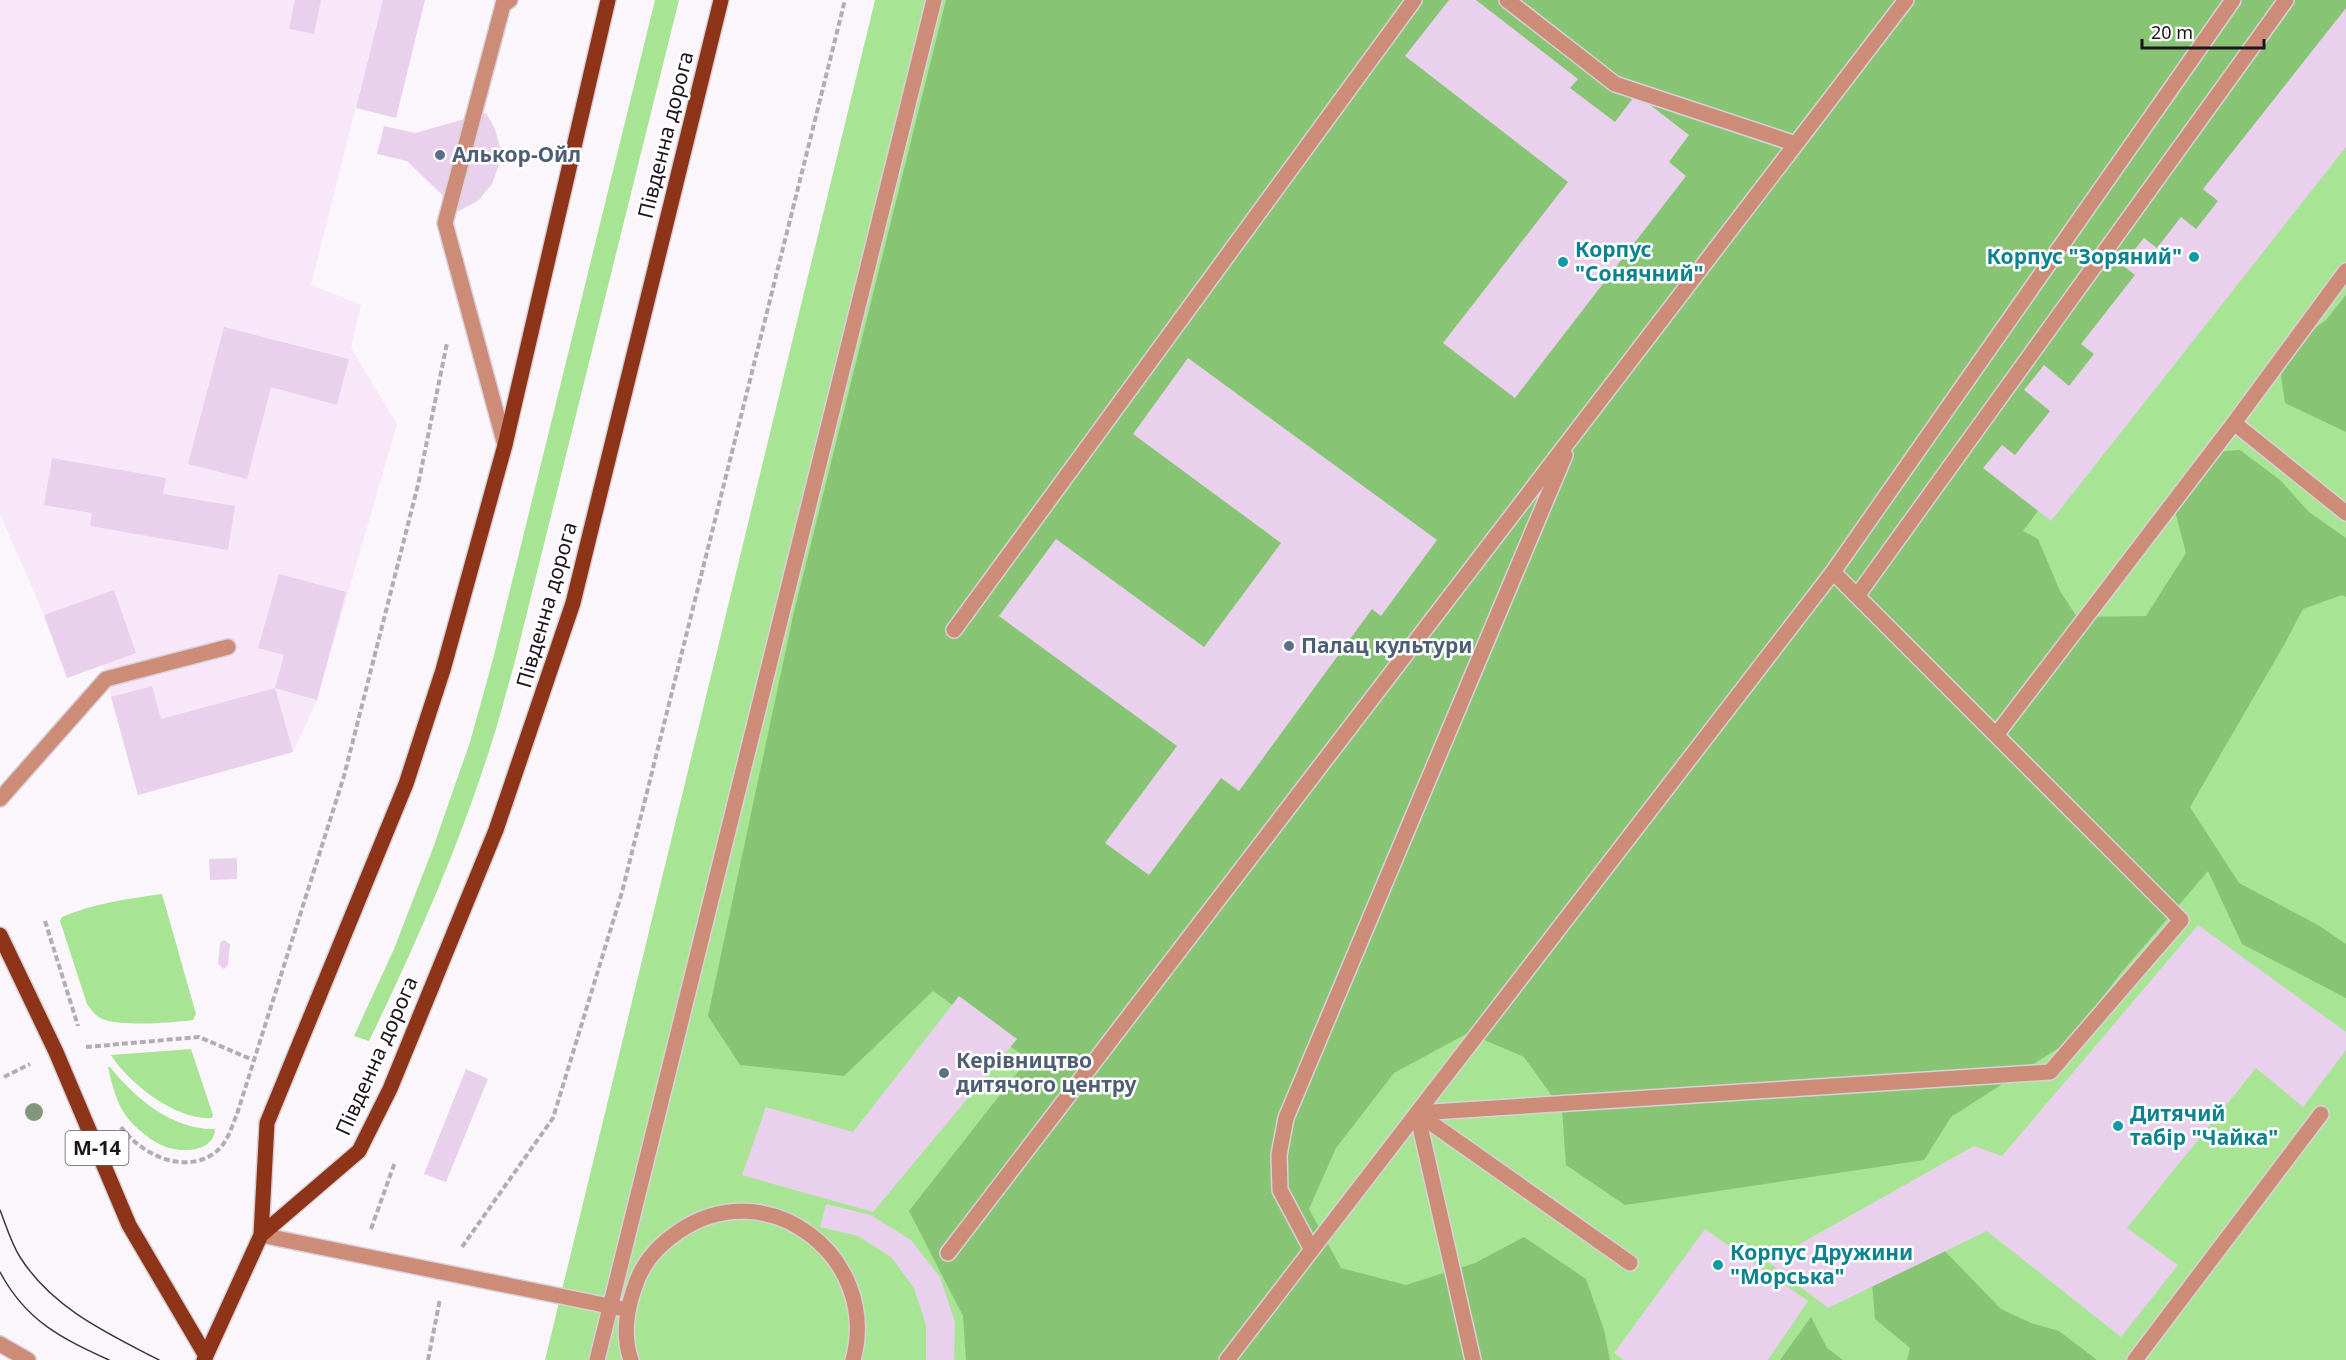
<svg xmlns="http://www.w3.org/2000/svg" width="2346" height="1360" font-family="'Noto Sans',sans-serif">
<rect width="100%" height="100%" fill="#fbf6fb"/>
<path fill="#f8e7f9" d="M0,0h383l-72,285 50,20 -10,43 46,76 -80,276 -24,52 -155,43 -35,-130 -36,13 -23,-63 -44,-101z"/>
<path fill="#a7e594" d="M655,0h24l-165,665c-8,27 -15,56 -24,83 -32,101 -75,198 -121,293l-15,-5 40,-87 39,-101 37,-106 23,-83z
M875,0h1471v1360h-1801z
M162,894l34,120 -3,6c-21,3 -69,6 -88,0 -9,-3 -13,-9 -18,-16l-27,-83 2,-4c32,-14 65,-18 100,-23z
M191,1049l22,66 -1,3c-35,3 -84,-35 -101,-63z
M108,1067h2c25,31 62,63 105,62 -1,23 -32,24 -49,18 -11,-4 -23,-13 -31,-21 -17,-16 -22,-37 -27,-59z"/>
<path fill="#87c575" d="M946,0h1400v102l-323,429 15,8 22,52 17,26 69,-1 40,-63 -14,-53 28,-47 40,-3 40,30 29,32 37,26v59l-4,-2 -39,14 -19,36 -94,162 49,76 79,42 28,19v54l-104,-54 -34,-73 -87,102 -53,69 -117,75 -27,43 -299,45 -59,-40 -4,-55 -38,-53 -56,-24 -74,40 -58,75 -27,61 32,59 65,17 69,-22 49,-26 62,42 18,51 6,30h-644l-3,-44 -54,-105 119,-152 -95,-68 -89,85 -104,-11 -32,-49 85,-400z
M2346,295v137l-61,-29 -7,-48 48,-35z
M1940,1246l61,63 30,14 28,8 38,29h-190l3,-12 -35,-29 -3,-36z
M1811,1317l16,31 16,12h-63z"/>
<path fill="#e9d0ed" d="M295,0h26l-7,34 -25,-5z
M383,0h42l-29,118 -40,-10z
M1449,0h27l102,79 -8,9 45,34 21,-28 53,41 -20,27 17,14 -171,222 -72,-55 125,-161 -163,-126z
M2346,8v139l-295,374 -68,-53 19,-23 13,10 35,-44 -26,-21 20,-25 25,21 25,-32 -13,-10 54,-69 -13,-10 22,-27 13,10 24,-31 15,12 22,-28 -15,-12z
M486,113l9,16 5,19 -1,17 -7,19 -13,16 -20,11 -52,-50 -30,-7 7,-28 31,7z
M224,327l125,32 -12,46 -66,-18 -24,92 -59,-15z
M1188,358l249,182 -56,76 -9,-7 -133,182 -18,-13 -72,97 -44,-32 72,-97 -178,-130 57,-77 148,108 77,-104 -148,-109z
M52,458l114,20 -3,16 72,12 -7,44 -138,-24 2,-13 -48,-8z
M279,574l67,18 -29,108 -42,-12 9,-33 -26,-7z
M114,590l22,63 -69,25 -23,-63z
M152,686l9,33 114,-31 18,64 -155,43 -27,-98z
M237,858v21l-27,1 -1,-21z
M2198,925l148,107v18l-43,57 -47,-39 -129,160 51,37 -57,72 -134,-106 -159,77 -60,-46 206,-116 28,10z
M224,940l6,4 -2,21 -4,4 -6,-5 2,-21z
M959,996l58,43 -144,173 -131,-37 24,-68 87,25z
M466,1069l22,10 -42,103 -22,-8z
M826,1204l45,11 40,25 29,37 15,45 -1,38h-28v-35l-12,-37 -23,-31 -33,-21 -38,-9z
M1705,1229l103,72 -40,59h-144l-10,-7z"/>
<g fill="none" stroke-linecap="round" stroke-linejoin="round">
<defs>
<path id="lane" d="M1507,0l108,84 181,60
M2234,423l112,90
M505,445l-60,-222 58,-218 7,-5
M1857,596l429,-596
M954,630l460,-630
M1996,735l238,-312 112,-152
M0,799l106,-120 122,-32
M1417,1113l633,-41 131,-152 -348,-348
M1417,1113l213,150
M1417,1113l56,247
M261,1235l358,73
M1312,1250l-32,-60 -1,-35 7,-37 279,-663
M948,1253l958,-1253
M597,1360l337,-1360
M631,1360c-8,-23 -5,-48 3,-71 7,-24 23,-43 44,-57 89,-62 203,25 175,128
M1227,1360l606,-788 400,-572
M2135,1360l186,-246"/>
<path id="street" d="M503,5l1,-5
M0,1344l28,16"/>
<path id="primary" d="M0,935l56,117 73,173 77,131
M261,1235l98,-84 31,-62 106,-259 77,-227 148,-603
M204,1360l57,-125 6,-112 139,-339 37,-114 62,-225 103,-445"/>
</defs>
<use href="#lane" stroke="#d7d2d8" stroke-width="18"/>
<use href="#street" stroke="#d7d2d8" stroke-width="18"/>
<use href="#primary" stroke="#d7d2d8" stroke-width="18"/>
<path stroke="#b2acb3" stroke-width="4" stroke-dasharray="6 3" stroke-linecap="butt" d="M45,921l33,105
M86,1047l113,-10 54,23
M4,1077l26,-13
M121,1127c20,28 67,50 97,23 10,-9 14,-24 19,-36l107,-338 74,-291 29,-142
M371,1229l24,-67
M462,1247l91,-129 69,-226 223,-892
M428,1360l12,-61"/>
<use href="#lane" stroke="#cc8c78" stroke-width="15"/>
<use href="#street" stroke="#cc8c78" stroke-width="15"/>
<use href="#primary" stroke="#8e3519" stroke-width="15"/>
<path stroke="#3f3640" stroke-width="1.5" d="M0,1210c6,15 11,33 20,47 32,51 87,76 139,103
M0,1272c26,49 61,66 109,88"/>
</g>
<circle fill="#83967b" cx="34" cy="1112" r="9"/>
<g fill="#5c6f8a" stroke="#fff" stroke-width="2">
<circle cx="440" cy="155" r="6"/>
<circle cx="1289" cy="646" r="6"/>
<circle cx="944" cy="1073" r="6"/>
</g>
<g fill="#0f9aa8" stroke="#fff" stroke-width="2">
<circle cx="2194" cy="257" r="6"/>
<circle cx="1563" cy="262" r="6"/>
<circle cx="2118" cy="1126" r="6"/>
<circle cx="1718" cy="1265" r="6"/>
</g>
<g text-anchor="middle" stroke-width="5" stroke-linejoin="round" paint-order="stroke">
<rect fill="#fff" stroke="#615a62" stroke-width="1.5" x="65.5" y="1131" width="63" height="34" rx="4.5"/>
<g font-size="20" font-weight="bold" fill="#1d141e">
<text x="97" y="1155">М-14</text>
</g>
<g font-size="21" fill="#1d141e" stroke="#fff">
<text transform="translate(666 135) rotate(-76)" y="7">Південна дорога</text>
<text transform="translate(547 605) rotate(-74)" y="7">Південна дорога</text>
<text transform="translate(377 1056) rotate(-66)" y="7">Південна дорога</text>
</g>
<g font-size="21" font-weight="bold" fill="#4e5e75" stroke="#fff" text-anchor="start">
<text x="452" y="162">Алькор-Ойл</text>
<text x="1301" y="653">Палац культури</text>
<text x="956" y="1068">Керівництво<tspan x="956" dy="24">дитячого центру</tspan></text>
</g>
<g font-size="21" font-weight="bold" fill="#0d838f" stroke="#fff" text-anchor="start">
<text x="1575" y="257">Корпус<tspan x="1575" dy="24">"Сонячний"</tspan></text>
<text x="2182" y="264" text-anchor="end">Корпус "Зоряний"</text>
<text x="2130" y="1121">Дитячий<tspan x="2130" dy="24">табір "Чайка"</tspan></text>
<text x="1730" y="1260">Корпус Дружини<tspan x="1730" dy="24">"Морська"</tspan></text>
</g>
</g>
<path d="M2142 39v9h122v-9" fill="none" stroke="#1d141e" stroke-width="3"/>
<text x="2151" y="39" font-size="18" fill="#1d141e" stroke="#ffffff" stroke-width="4.5" paint-order="stroke">20 m</text>
</svg>
